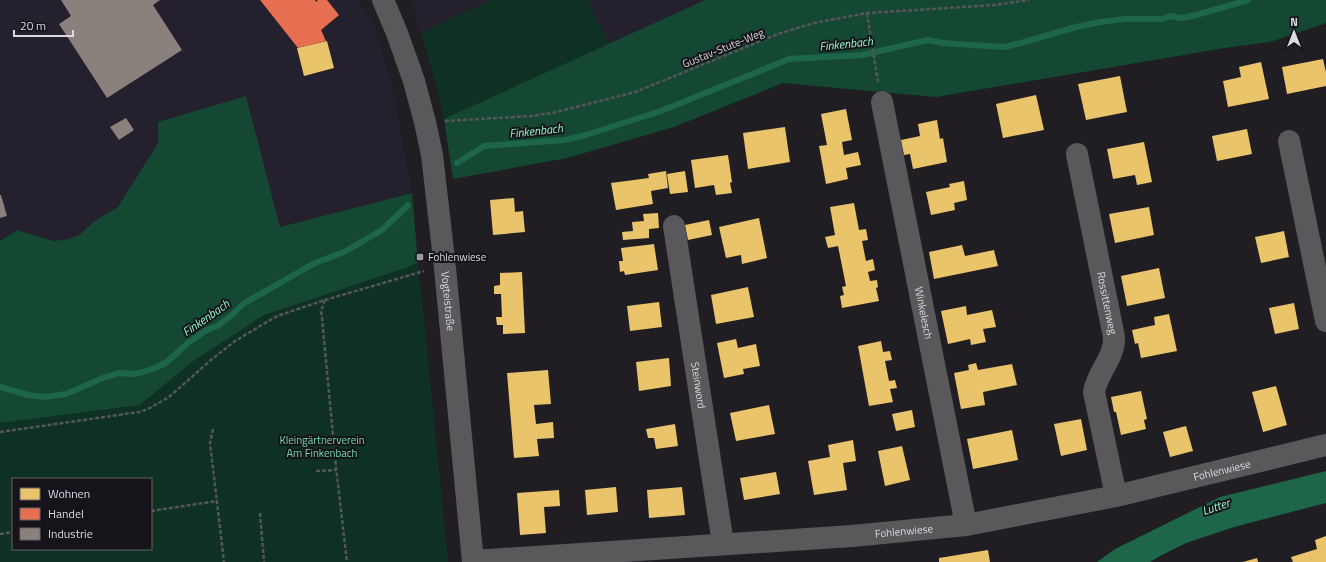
<svg xmlns="http://www.w3.org/2000/svg" width="1326" height="562" font-family="'Titillium Web',sans-serif">
<rect width="100%" height="100%" fill="#201e23"/>
<path fill="#24202d" d="M0,0h357l17,24 19,66 19,103 -132,34 -34,-131 -88,47 -40,64 -22,13 -17,15 -10,4 -15,2 -37,-11 -17,10z
M411,0h80l-70,33z
M588,0h117l-96,43z"/>
<path fill="#0e3123" fill-rule="evenodd" d="M491,0h97l21,43 96,-43h621v23l-56,19 -46,6 -288,49 -153,-14 -109,44 -107,31 -114,21 -9,-60 -9,-38 -14,-48z
M418,263l4,34 26,265h-448v-139l140,-18 52,-43 72,-47 142,-47zM13,479h138v70h-138z"/>
<path fill="#154833" d="M705,0h621v23l-56,19 -46,6 -288,49 -153,-14 -109,44 -107,31 -114,21 -9,-60z
M246,96l34,131 132,-34 6,70 -12,5 -142,47 -72,47 -52,43 -140,18v-182l17,-11 37,11 15,-2 10,-4 17,-15 22,-13 40,-64v-21z"/>
<path fill="#1e6649" d="M1326,471v32l-92,24 -48,16 -26,13 -10,6h-53l18,-13 105,-52z"/>
<path fill="#e9c46a" d="M327,41l7,27 -30,8 -7,-28z
M1323,59l3,13v14l-39,8 -5,-27z
M1261,62l8,37 -41,8 -5,-26 18,-4 -2,-10z
M1120,76l7,36 -41,8 -8,-36z
M1036,95l8,35 -41,8 -7,-34z
M846,109l6,31 -10,2 2,13 14,-3 3,13 -15,3 2,11 -22,5 -7,-38 8,-1 -6,-31z
M937,120l3,19 3,-1 4,24 -34,7 -3,-15 -6,1 -3,-15 19,-4 -2,-12z
M785,127l5,35 -42,7 -5,-36z
M1247,129l5,25 -35,7 -5,-25z
M1144,142l8,40 -15,3 -2,-10 -22,4 -6,-30z
M728,155l4,27 -2,1 2,10 -16,2 -2,-10 -19,3 -4,-28z
M666,171l2,17 -17,3 2,13 -37,6 -5,-27 38,-5 -1,-4z
M685,171l3,21 -18,2 -3,-20z
M964,181l3,19 -13,3 1,7 -24,5 -5,-23 24,-5 -1,-3z
M514,198l1,14 8,-1 2,21 -32,3 -3,-35z
M854,203l5,27 7,-1 2,11 -6,1 4,20 7,-2 2,11 -7,2 2,9 7,-1 1,7 -2,1 3,13 -37,7 -2,-12 4,-1 -2,-8 4,-1 -8,-40 -10,2 -3,-11 10,-2 -5,-28z
M1149,207l5,28 -39,8 -6,-29z
M658,213l1,15 -10,1v9l-26,2 -1,-8 11,-1 -1,-9 12,-1 -1,-7z
M759,218l8,40 -25,6 -1,-9 -15,3 -7,-31z
M709,220l3,15 -24,5 -3,-15z
M1284,231l5,26 -28,6 -6,-26z
M654,244l4,26 -33,5 -1,-4 -4,1 -1,-11h4l-2,-13z
M962,245l3,11 29,-6 4,16 -64,13 -5,-27z
M1159,268l6,30 -38,8 -6,-30z
M522,272l3,61 -22,1v-9h-6l-1,-8h6l-1,-23h-7v-8l6,-1v-12z
M748,287l6,30 -38,7 -5,-29z
M659,302l3,25 -32,4 -3,-25z
M1294,303l5,26 -24,5 -6,-26z
M966,306l1,9 25,-5 4,17 -13,2 3,13 -15,3 -1,-6 -22,5 -7,-33z
M1169,314l8,37 -36,7 -3,-15 -3,1 -3,-14 23,-5 -1,-8z
M736,339l2,9 18,-4 4,22 -17,3 1,5 -20,4 -7,-35z
M881,341l2,11 7,-1 2,9 -7,1 4,20 6,-1 2,8 -7,1 3,13 -24,4 -11,-60z
M669,358l2,28 -32,5 -3,-29z
M976,363l2,7 34,-6 5,21 -34,7 2,13 -24,4 -7,-36 15,-3 -1,-5z
M548,370l3,34 -17,1 2,19 17,-2 1,16 -17,1 2,17 -25,2 -7,-85z
M1276,386l11,39 -24,7 -11,-40z
M1141,391l6,28 -3,1 2,9 -25,6 -5,-23h-2l-3,-15z
M769,405l6,29 -39,7 -6,-28z
M912,410l3,17 -19,4 -4,-17z
M1081,419l6,31 -26,6 -7,-32z
M675,424l3,22 -22,3 -2,-11h-6l-2,-9z
M1186,426l7,25 -23,6 -7,-25z
M1012,430l6,30 -45,9 -6,-30z
M853,440l3,21 -13,2 4,27 -33,5 -6,-34 22,-4 -2,-12z
M902,446l8,34 -25,6 -7,-35z
M776,472l4,22 -36,6 -4,-22z
M616,487l2,25 -31,3 -2,-25z
M682,487l3,28 -36,3 -2,-28z
M559,490l1,16 -16,1 2,26 -26,2 -3,-42z
M1326,536v26h-33l-2,-5 26,-8 -2,-9z
M988,550l2,12h-51v-4z
M1257,558l1,4h-15z"/>
<path fill="#e76f51" d="M260,0h55l1,2 2,-2h9l12,15 -18,15 5,11 -28,7z"/>
<path fill="#8a817c" d="M61,0h99l-7,5 29,45 -75,48 -48,-74 12,-8z
M126,118l8,12 -15,10 -9,-13z
M0,195h1l6,21 -7,2z"/>
<g fill="none" stroke-linecap="round" stroke-linejoin="round">
<path stroke="#1e6649" stroke-width="6" d="M457,163l27,-17 81,-6 21,-5 75,-24 128,-52 73,-4 66,-15 14,3 62,4 17,-4 55,-16 25,-5 24,-3h37l9,-3 11,2 14,-3 52,-15
M0,387l28,8 16,2 22,-3 37,-16 16,-5 14,1 10,-2 12,-4 12,-6 22,-20 16,-11 12,-5 15,-11 11,-11 56,-32 16,-9 29,-11 38,-22 26,-25"/>
<path stroke="#565559" stroke-width="2.5" stroke-dasharray="4 2" stroke-linecap="butt" d="M867,13l11,69
M445,121l86,-5 21,-3 83,-21 143,-58 36,-11 53,-10 128,-8 34,-5
M325,300l-4,11 1,7 14,149 11,95
M213,429l-3,14 14,119
M0,432l139,-20 9,-3 21,-12 42,-37 24,-19 42,-25 48,-16 99,-29
M316,471l20,-1
M151,511l66,-10
M260,513l4,49
M0,534l13,-2"/>
<g stroke="#59585b" stroke-width="22">
<path id="s1" d="M383,0l14,33 17,48 11,41 7,33 13,113 28,294"/>
<path id="s2" d="M882,102l84,423"/>
<path d="M1289,141l37,180"/>
<path id="s3" d="M1077,154l37,183c1,20 -17,36 -20,55l22,104"/>
<path id="s4" d="M674,226l49,318"/>
<path id="s5" d="M473,561l379,-25 114,-11 150,-29 210,-51"/>
</g>
</g>
<rect fill="#9a989e" stroke="#16131b" stroke-width="1.5" x="416" y="253" width="8" height="8" rx="2"/>
<g text-anchor="middle" stroke-width="4" stroke-linejoin="round" paint-order="stroke">
<g font-size="11" fill="#dcdae0" stroke="#16131b">
<text transform="translate(723 48) rotate(-22)" y="4">Gustav-Stute-Weg</text>
<text dy="4" stroke="none"><textPath href="#s1" startOffset="310">Vogteistraße</textPath></text>
<text dy="4" stroke="none"><textPath href="#s3" startOffset="152">Rossittenweg</textPath></text>
<text dy="4" stroke="none"><textPath href="#s2" startOffset="215">Winkelesch</textPath></text>
<text dy="4" stroke="none"><textPath href="#s4" startOffset="161">Steinword</textPath></text>
<text dy="4" stroke="none"><textPath href="#s5" startOffset="756">Fohlenwiese</textPath></text>
<text dy="4" stroke="none"><textPath href="#s5" startOffset="432">Fohlenwiese</textPath></text>
</g>
<g font-size="11" fill="#dcdae0" stroke="#16131b" text-anchor="start">
<text x="428" y="261">Fohlenwiese</text>
</g>
<g font-size="11" fill="#71dbaa" stroke="#16131b">
<text x="322" y="444">Kleingärtnerverein<tspan x="322" dy="13">Am Finkenbach</tspan></text>
</g>
<g font-size="12" font-style="italic" fill="#93fcca" stroke="#16131b">
<text transform="translate(846 44) rotate(-6)" y="4">Finkenbach</text>
<text transform="translate(536 131) rotate(-6)" y="4">Finkenbach</text>
<text transform="translate(206 318) rotate(-35)" y="4">Finkenbach</text>
<text transform="translate(1216 507) rotate(-19)" y="4">Lutter</text>
</g>
</g>
<rect x="12" y="478" width="140" height="72" fill="#16131b" stroke="#65636a"/>
<rect x="20" y="488" width="20" height="12" fill="#e9c46a" stroke="#65636a"/>
<text x="48" y="498" font-size="12" fill="#dcdae0">Wohnen</text>
<rect x="20" y="508" width="20" height="12" fill="#e76f51" stroke="#65636a"/>
<text x="48" y="518" font-size="12" fill="#dcdae0">Handel</text>
<rect x="20" y="528" width="20" height="12" fill="#8a817c" stroke="#65636a"/>
<text x="48" y="538" font-size="12" fill="#dcdae0">Industrie</text>
<g transform="translate(1294 32)" stroke="#16131b" stroke-width="3" paint-order="stroke">
<path d="M0-3L7 15L0 10L-7 15Z" fill="#dcdae0"/>
<text y="-6" font-size="11" font-weight="bold" text-anchor="middle" fill="#dcdae0">N</text>
</g>
<path d="M14 30v6h59v-6" fill="none" stroke="#dcdae0" stroke-width="2"/>
<text x="20" y="30" font-size="12" fill="#dcdae0" stroke="#16131b" stroke-width="3" paint-order="stroke">20 m</text>
</svg>
